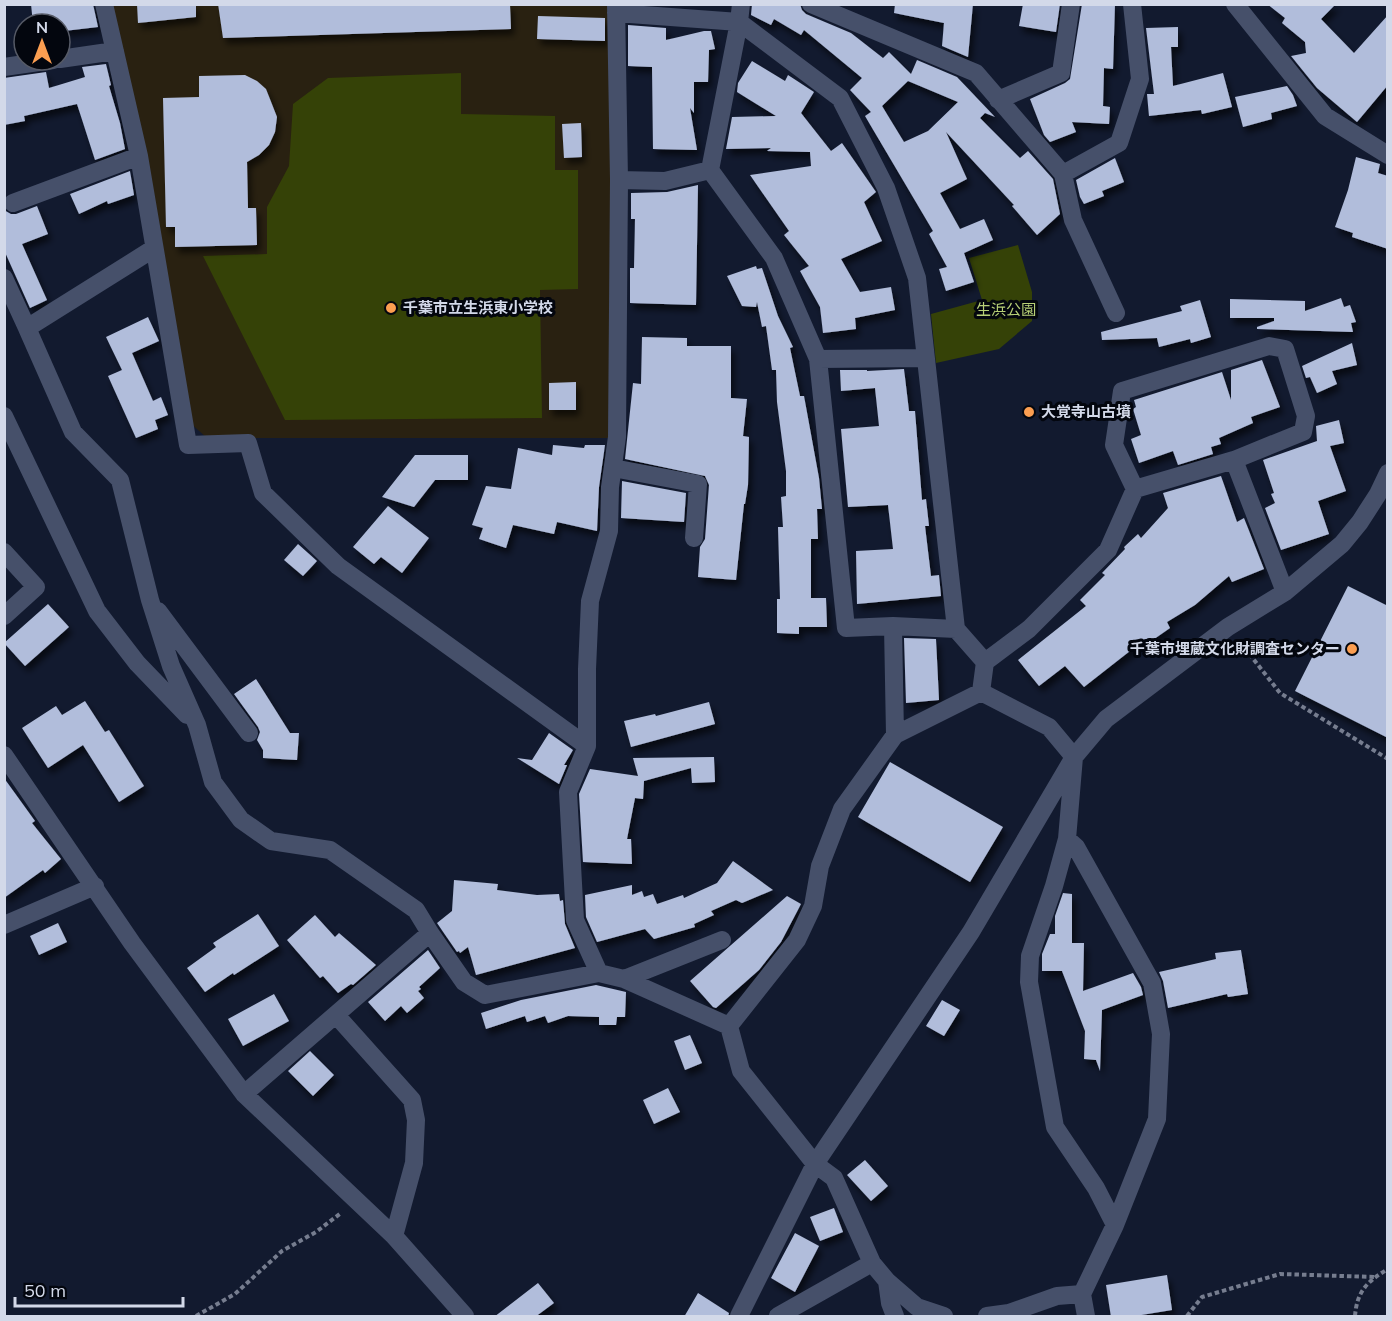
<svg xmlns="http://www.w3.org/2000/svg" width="1392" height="1321" font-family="Mulish,'Noto Sans JP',sans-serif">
<defs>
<filter id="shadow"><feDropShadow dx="3.5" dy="6" stdDeviation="3" flood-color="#0009"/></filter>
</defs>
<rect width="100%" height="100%" fill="#121a2f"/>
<path fill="#292111" d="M109,5h503l-1,433h-404l-18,-16z"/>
<path fill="#354207" d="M461,73v41l94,2v54h23v119l-38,1 2,128 -257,2 -82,-164 64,-2v-47l22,-41 4,-62 35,-26z
M1018,245l14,47v29l-33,28 -63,14 -5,-49 51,-14 -13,-42z"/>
<path fill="#b1bddb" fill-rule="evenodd" filter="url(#shadow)" d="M31,4h62l5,23 -34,4 -1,-7h-30z
M137,4h59v13l-58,6z
M218,4h292l1,25 -288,9z
M752,4h48l2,6 4,4 45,19 32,25 6,-6 22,22 6,-14 40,17 38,40 -10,-4 -5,5 40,40 8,-7 25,28 7,35 -23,21 -25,-29 2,-1 -68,-73 21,47 -27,14 20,36 24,-10 9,21 -29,13 10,29 -28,9 -7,-22 8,-2 -18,-33 4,-3 -68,-115 6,-4 -21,-22 12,-12 -58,-48 -3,5 -27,-16 -3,6 -20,-10zM908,81l50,21 -30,29 -24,11 -22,-36z
M895,4h78l-5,53 -26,-11 2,-23 -50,-10z
M1023,4h37l-4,28 -37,-6z
M1082,4h33l-2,65 -9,-1 -1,38 7,1 -1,17 -37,-2 4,10 -26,10 -6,-7 -14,-36 35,-16 5,-4z
M1267,4h69l-15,15 33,34 34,-38v70l-31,37 -40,-34 -26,-32 15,-3 -1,-11 -23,-19 3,-5z
M538,16l67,2v23l-68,-2z
M628,25l38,3v12l38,-9h7l4,18 -6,1 -1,32h-14v31l-4,-5 7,42 -44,-1 -1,-82 -24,-1z
M1178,27v20h-7l2,39 50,-13 9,34 -30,7 -1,-4 -52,6 -2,-22h7l-8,-66z
M752,61l33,20 3,-6 26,17 -13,21 30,38 11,-8 34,49 -12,10 18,39 -41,18 19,33 31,-5 4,23 -40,8 1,11 -33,4 -3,-26 -20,-36 9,-5 -25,-31 5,-4 -39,-56 61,-9 -1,-14 -43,-1 4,-3 -45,1 6,-32 44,-1 -39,-24 1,-9z
M106,64l5,21 -2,1 11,37 5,26 -30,11 -18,-56 -53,12 1,5 -21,4v-47l42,-6 3,16 36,-11 -3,-10z
M245,75l12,6 9,8 11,28 -2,15 -6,13 -10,10 -12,7 1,46h8l1,37 -82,2v-20h-9l-3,-129 36,-1v-21z
M1287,86l6,9 4,11 -26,7 1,6 -29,8 -8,-30z
M581,123l1,34 -18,1 -2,-34z
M1356,157l24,7 -2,9 10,3v73l-36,-12 1,-4 -18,-6 13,-37z
M1115,158l9,24 -22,9 2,5 -20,8 -4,-7 -4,-17z
M130,171l4,24 -26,9 -1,-3 -28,13 -9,-20z
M698,185l-2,120 -66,-2v-35h4l1,-49h-4v-26l36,-1z
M37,206l11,28 -26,10 25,56 -17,8 -26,-58v-40l7,4h5z
M756,266l1,3 5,-1 16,48 15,31 -3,1 10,48h4l15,82 3,31h-5l1,30h-7v59h15l1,29h-28v7l-22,-1v-34h3l-2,-72h5l-2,-30 5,-1v-25l-9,-69 -1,-32h-4l-6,-44 -4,1 -5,-25 -1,5 -14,-1 -15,-30z
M1341,298l3,9 6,-2 6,17 -5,1 2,9 -96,-3v-2l17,-6v-3h-44v-19l75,2v10z
M1200,300l11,37 -20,6 -1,-4 -31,8 -2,-9 -55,2 -1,-8 81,-21 -2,-5z
M148,317l11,24 -27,12 21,48 8,-4 7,18 -13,5 3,9 -22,9 -28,-62 14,-6 -16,-33z
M642,337l45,1v8h44v52l16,1 -4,37 6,1 -1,48 -3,19h-1l-8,76 -38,-3 2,-30 5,-8 4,-54 -4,-9 -80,-17 8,-76 8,1z
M1352,343l5,22 -25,6 5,13 -20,9 -7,-16 -4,1 -4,-12z
M1262,360l18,47 -29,10 2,6 -34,15 2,6 -10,3 2,7 -35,11 -5,-14 -34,12 -8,-24 10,-4 -8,-26 3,-2 -2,-7 88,-28 9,28v-30z
M904,369l5,42h6l7,89 4,-1 3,27h-4l6,50 8,-1 2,21 -84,8 -1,-53 37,-2 -5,-44 -40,2 -7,-78 38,-3 -4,-38 -34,3 -1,-21h27v1z
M576,382v28h-27v-27z
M1339,420l5,23 -14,3 16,45 -28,10 11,33 -48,16 -16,-42 10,-5 -4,-9 3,-1 -11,-33 54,-19 -1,-15z
M553,445l31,3 1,-3h20l-6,42 -2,44 -40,-9 -3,12 -41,-9 -7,23 -27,-9 4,-11 -11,-3 14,-39 25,3 7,-41 34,7z
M415,455h53v25h-33l-21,27 -32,-10z
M1221,476l16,46 7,-4 20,51 -32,13 -3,-6 -34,29 -28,17 3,6 -23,16 -3,-4 -60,47 -19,-21 -26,20 -21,-26 68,-54 -6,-6 25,-25 -3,-2 23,-24 -1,-2 14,-13 3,4 27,-30 -5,-15z
M622,481l64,12 -2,29 -63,-4z
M388,506l41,32 -27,35 -21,-16 -7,7 -21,-17z
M298,544l19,17 -14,15 -19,-16z
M1348,586l40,20v132l-93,-47z
M48,604l21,23 -44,39 -21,-23z
M904,638l32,1 3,61 -33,3z
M256,679l34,54h9l-2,27 -34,-2v-8l-6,-10 3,-8 -2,-5 -24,-33z
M85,701l20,31 4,-2 35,56 -25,16 -36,-57 -35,23 -26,-40 34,-22 6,9z
M709,702l6,22 -84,23 -7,-26 31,-7 1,2z
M549,733l24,17 -9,15h3l-8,19 -42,-26 15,2z
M714,757l1,25 -23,1 -1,-15 -47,13 -1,18 -8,-1 -8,41h4l1,25 -49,-2 -4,-68 11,-25 48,7 -5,-18z
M890,762l113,65 -33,55 -112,-65z
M4,778l31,43 -3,2 29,36 -16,14 -2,-3 -39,28z
M733,861l40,29 -31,13 -6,-3 -25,11 3,4 -20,9 1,3 -41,12 -9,-10 -48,13 -11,-25 -1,-22 47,-10v10l10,-4 2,6 9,-3 4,10 26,-9 1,3 33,-15z
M454,880l44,4 -1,6 40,5 22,-1 1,7 3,-1 2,24 10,24 -99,27 -8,-28 -8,6 -1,-2 -2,1 -20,-29 15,-12z
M1063,893l9,1v49h12l-1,48 50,-18 8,14 2,8 -41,15 -2,61 -4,-11 -12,-1 1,-28 -23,-60h-20v-17l8,-20h5v-18z
M787,896l14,8 -20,38 -22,28 -43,38 -3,-1 -23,-26z
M258,914l21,32 -45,29 -1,-2 -28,19 -18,-24 29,-21 -3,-4z
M315,915l20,22 4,-4 37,32 -23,20 -2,-1 -13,9 -15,-17 -3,2 -33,-38z
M58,923l9,19 -28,13 -9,-19z
M428,950l12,18 -21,19 2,2 -3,2 6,7 -17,15 -6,-7 -16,15 -17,-19z
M1241,950l7,44 -20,3 -1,-3 -59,14 -5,-27 -4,-9 57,-13 -1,-6z
M596,985l30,7 -1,25h-8l-1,8h-17v-8l-31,-1 -20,7 -3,-7 -18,6 -2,-6 -39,13 -5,-16 40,-13z
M274,994l15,27 -46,25 -15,-27z
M942,1000l18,10 -16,26 -18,-10z
M690,1035l12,28 -17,7 -11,-29z
M310,1051l24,24 -21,21 -25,-25z
M668,1088l12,24 -26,12 -11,-24z
M865,1160l23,26 -17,15 -24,-26z
M834,1208l9,24 -23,9 -10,-24z
M795,1233l24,13 -24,46 -24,-14z
M1167,1275l5,35 -43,7h-18l-5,-32z
M538,1283l16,20 -19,14h-41z
M698,1293l31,20 -1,4h-44z"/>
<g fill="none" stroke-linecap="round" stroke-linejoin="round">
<path stroke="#767d8f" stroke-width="4" stroke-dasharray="4.5 3" stroke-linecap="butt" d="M1240,642l40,51 108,66
M196,1316l39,-22 47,-43 34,-19 25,-19
M1187,1316l15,-19 78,-23 94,3
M1355,1316c2,-24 11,-34 33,-47"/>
<path stroke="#46506a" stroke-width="18" d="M104,4l35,152 49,289 60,-2 15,50 75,73 249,180 -19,46 7,128 24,53 25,6 105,47 12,45 74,93 19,14 38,85 -94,53
M811,4l165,69 87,101 10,46 43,93
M1235,4l90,112 63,39
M616,13l123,9 2,-18
M60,59l55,-8
M4,67l49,-7
M998,100l63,-27 10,-69
M710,170l29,-148 101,76 46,90 31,90 39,351 29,33
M1063,174l56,-31 21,-64 -8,-75
M619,180l46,1 45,-11 64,88 44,101
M13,203l126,-47
M153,249l-126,79 46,104 47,48 30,120 21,66 26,59 16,57 28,38 30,21 59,9 86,60 14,23 34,49 21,13 114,-22
M4,278l23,50
M925,358l-107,1 28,269 47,-2 63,3
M4,416l93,195 40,52 50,52
M1234,460l51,132
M613,468l85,16 -4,54
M4,552l32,35 -32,29
M158,611l91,122
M893,626l2,109
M981,692l4,-30 44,-33 79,-79 27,-61 -21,-44 8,-54 147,-45 16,3 21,67 -3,16 -69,28 -99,29
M587,746v-77l3,-68 19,-70 1,-44 7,-50 2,-257 -3,-176
M4,755l128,188 112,151 150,142 71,80
M1067,839l9,8 76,136 9,51 -4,85 -42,106 -33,69 4,22
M4,925l91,-39
M624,979l98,-39
M336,1015l76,85 4,20 -2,43 -20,73
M729,1026l68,-86 16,-34 7,-40 22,-57 53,-74 86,-43 68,35 25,30 -7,82 -13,47 -24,70 -1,26 26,145 41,61 19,37
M244,1094l186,-161
M872,1263l15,18 30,26 27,9
M887,1281l3,22 5,13
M739,1316l76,-152 156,-232 103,-175 32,-38 122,-92 57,-35 57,-48 18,-22 18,-28 10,-21
M987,1316l22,-3 48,-17 25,-2"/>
</g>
<g fill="#fb9e51" stroke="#03060e" stroke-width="2">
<circle cx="391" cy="308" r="6"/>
<circle cx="1029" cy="412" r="6"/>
<circle cx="1352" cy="649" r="6"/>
</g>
<g text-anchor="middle" stroke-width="6" stroke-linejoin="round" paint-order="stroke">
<g font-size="15" font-weight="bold" fill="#d3d9e9" stroke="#03060e" text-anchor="start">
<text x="403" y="313">千葉市立生浜東小学校</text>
<text x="1041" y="417">大覚寺山古墳</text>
<text x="1340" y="654" text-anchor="end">千葉市埋蔵文化財調査センター</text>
</g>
<g font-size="15" fill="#b8d077" stroke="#03060e">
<text x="1006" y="315">生浜公園</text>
</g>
</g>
<rect width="1392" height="1321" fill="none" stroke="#d3d9e9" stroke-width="12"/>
<g transform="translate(42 42)"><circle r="28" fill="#03060e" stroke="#565a66" stroke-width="1.5"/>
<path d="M0-4.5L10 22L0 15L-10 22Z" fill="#fb9e51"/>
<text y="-9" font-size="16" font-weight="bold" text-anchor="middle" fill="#d3d9e9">N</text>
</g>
<path d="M15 1297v9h168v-9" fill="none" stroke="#d3d9e9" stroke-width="3"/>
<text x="24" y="1297" font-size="18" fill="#d3d9e9" stroke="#03060e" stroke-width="4.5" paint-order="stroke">50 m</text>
</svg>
